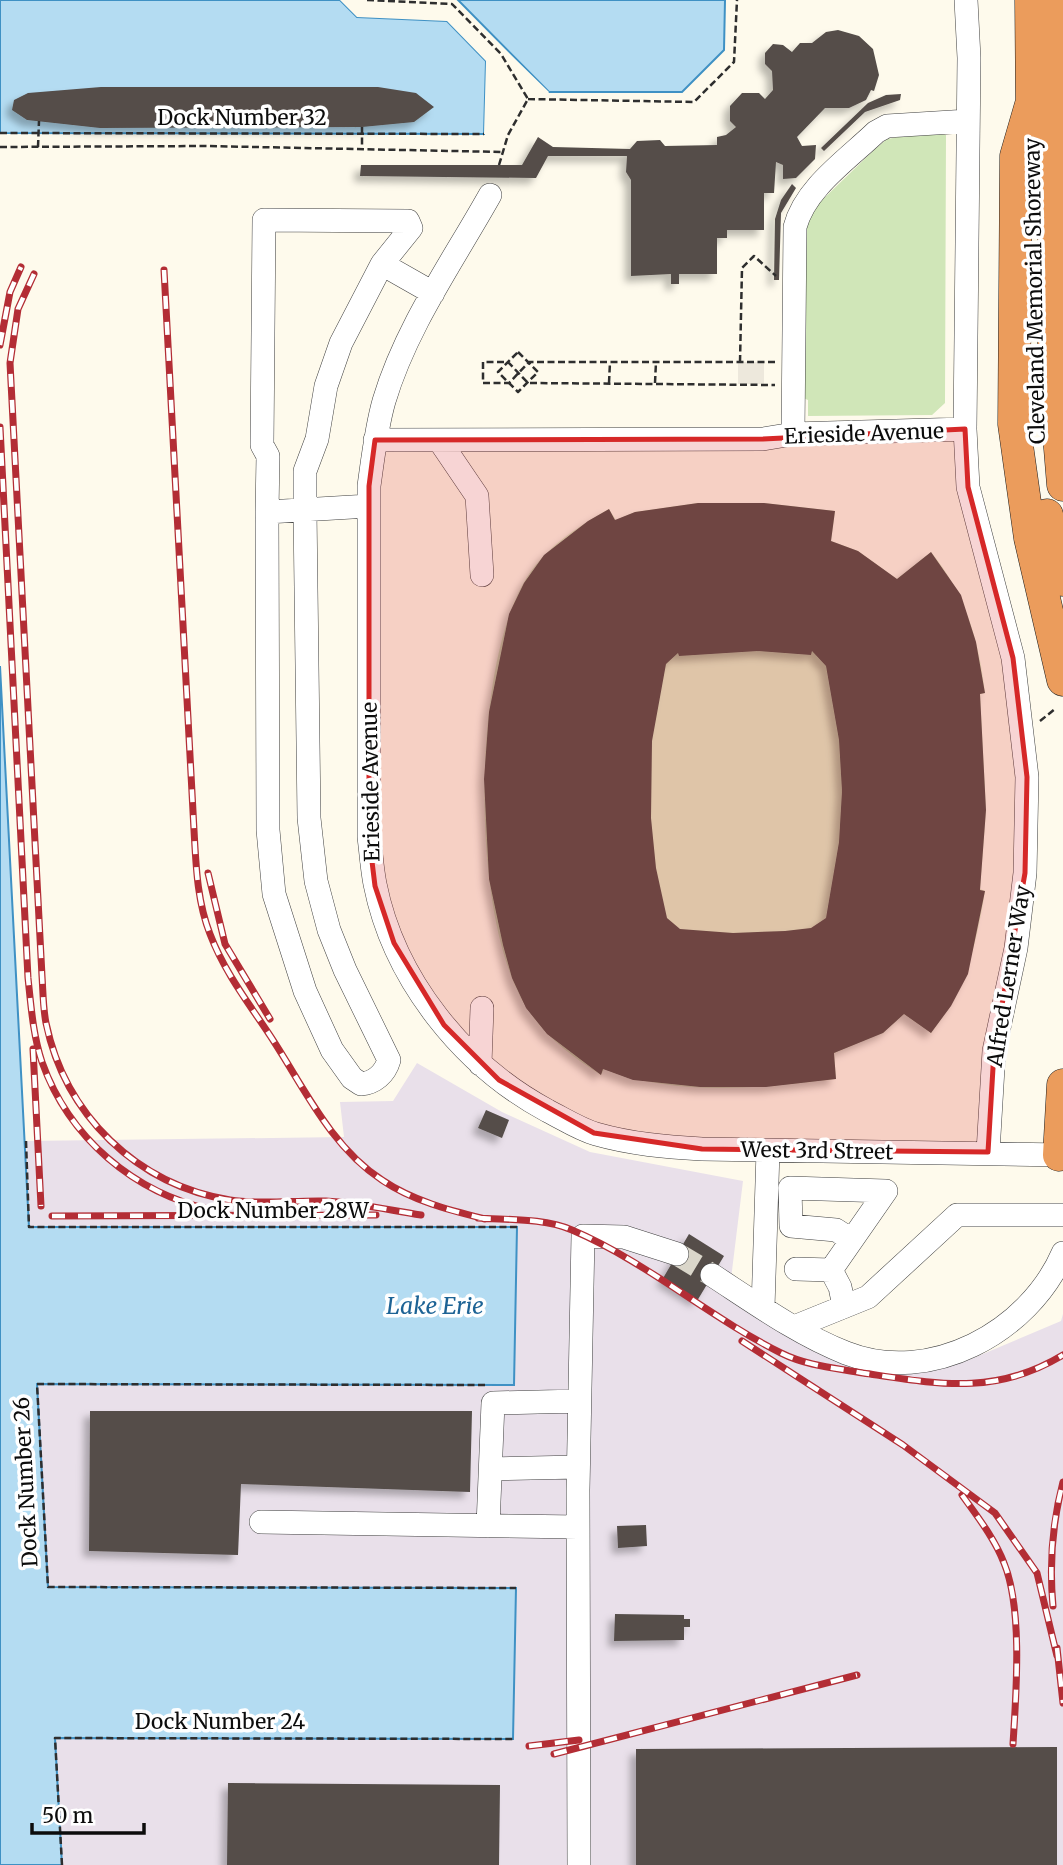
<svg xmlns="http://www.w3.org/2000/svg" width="1063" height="1865" font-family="Merriweather,serif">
<defs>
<filter id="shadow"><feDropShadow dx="-6" dy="6" stdDeviation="3.5" flood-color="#0004"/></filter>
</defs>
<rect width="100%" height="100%" fill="#fefaec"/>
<path fill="#e9e0ea" d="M417,1063l85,49 88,40 153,29 -13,106 64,40 134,41 43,-9 90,-38 2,-7v551h-1001l-7,-127 458,1 3,-151 -468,-1 -11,-203 476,1 4,-158h-488l-3,-86 318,-4 -4,-35 53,-1z"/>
<path fill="#d0e6b8" d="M927,132l19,3 -1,268 -13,12 -124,1v-16l-5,-2 1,-157 3,-18 11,-19 55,-53 14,-12z"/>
<path fill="#e1edc9" d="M698,503h66l71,8 -4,30 27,10 39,28 34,-27c34,41 48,88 54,141l-5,1 6,116 -6,79 5,2c-9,56 -19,96 -54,142l-27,-19 -21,19 -49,20 2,26c-76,9 -159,18 -232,-10l-3,6c-28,-18 -56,-38 -74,-67 -57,-88 -55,-333 -4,-424 19,-35 53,-56 86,-75l7,11 19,-8z"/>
<path fill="#ede8dc" d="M738,362h26v22h-26z"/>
<path fill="#b4dcf2" stroke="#3f91c4" stroke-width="2" d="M0,0h340l17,17 90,4 39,40 -2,73 -484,-1z
M458,0h267l-1,50 -42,42h-133z
M0,666l29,561h488l-3,158 -477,-1 11,203 468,1 -3,151 -458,-1 7,127h-62z"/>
<path fill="#fefaec" d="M340,0h5l14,14 91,4 39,42 -2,74h-3l2,-73 -39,-40 -90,-4z
M454,0l95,92 -2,3 -92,-93z"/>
<path fill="#544d49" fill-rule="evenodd" filter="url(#shadow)" d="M838,30l21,6 14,13 6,26 -5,16 -3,-1 -5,10 -17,8h-24l-28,29 5,9 14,-1 -1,14 -19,19 -13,1v-14l-7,-3 -2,31h-10v37h-37v8h-10v36h-38v10h-8v-10l-40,2v-96l-5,-8 1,-16h-79l-12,22 -176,-2 1,-11h161l16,-28 15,10 77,2 7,-8 23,-1 5,6 52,-1v-8l9,-2 10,-8 -6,-6v-15l12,-13h17l6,6 8,-9 -1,-19 -7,-7v-11l8,-9 10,1 9,7 8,-9h12l14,-11z
M101,87h277l38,6 18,14 -20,15 -52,5 -262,1 -73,-8 -15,-10 2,-10 14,-7z
M901,94l-1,6 -35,12 -41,39 -3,-3 47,-45 18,-8z
M792,184l4,4 -15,25 -2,67h-5l1,-61 6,-19z
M698,503h66l71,8 -4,30 27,10 39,28 34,-27 30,43 15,47 9,51 -5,1 6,116 -6,80 5,1 -17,83 -17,32 -20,27 -27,-19 -21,19 -49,20 2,26 -70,8h-66l-67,-7 -30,-11 -2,6 -54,-41 -21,-26 -14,-30 -9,-33 -14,-66 -5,-100 5,-67 20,-98 15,-31 20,-28 44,-34 21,-12 6,11 20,-8zM758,651l53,4 1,-4 14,15 13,74 3,51 -3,51 -13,76 -15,10 -26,3 -52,2 -53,-4 -13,-11 -11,-50 -5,-50 1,-77 14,-77 12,-11 1,3z
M486,1110l23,10 -7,18 -24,-10z
M689,1234l35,22 -27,45 -35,-21z
M90,1411h382l-2,81 -229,-8 -3,71 -149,-4z
M646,1525l1,21 -29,2 -1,-22z
M615,1614l69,1v4h6v8h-6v13l-70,1z
M1057,1747v118h-421v-116z
M228,1783l272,2 -1,80h-272z"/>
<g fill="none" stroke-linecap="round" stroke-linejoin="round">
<path stroke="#dad6ca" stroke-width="23" stroke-dasharray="23 11" stroke-linecap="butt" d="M677,1254l35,21"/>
<defs>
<path id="minor" d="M966,0l3,58 -4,371 3,58 45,171 14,119 -2,96 -9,75 -22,103 -6,101
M490,195c-37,66 -84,132 -106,206 -8,28 -11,57 -15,85v351c2,15 3,32 6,47 19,96 89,182 173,227 16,8 31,18 48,23 35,10 70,13 106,15l361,6
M793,434l2,-207c10,-39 53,-68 81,-95l11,-6 81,-5
M375,440l388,-1 30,-5 172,-5
M439,440l38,56 5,79
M369,506l-102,6 1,318 6,64 31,97 27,59 20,28 9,6c13,-1 24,-10 28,-24l-44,-90 -16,-40 -13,-49 -7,-63 -4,-307v-40l12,-32 9,-53 15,-43 41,-79 51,29
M267,512l1,-56 -6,-11 2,-225 144,1 3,7 -29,36
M480,1064l2,-56
M796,1269l35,1 9,17 4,19
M831,1270l55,-79 -96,-3 1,38 45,4 14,9
M712,1275c43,28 86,59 134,78 84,33 183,-21 217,-100
M763,1308l5,-157
M794,1327l74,-30 89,-82h106
M491,1469l87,-2
M261,1522l317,5
M488,1526l5,-123 86,-2
M579,1865l-1,-375 5,-254 41,1 53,17"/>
<path id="highway" d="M1031,0l1,121
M1053,0l1,376 9,109
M1032,101l-16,55 -2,268 16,114 33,142
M1047,515l16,65
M1059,1155l4,-70"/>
</defs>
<use href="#minor" stroke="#3f3f3f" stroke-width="24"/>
<use href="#highway" stroke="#1d1d1d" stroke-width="33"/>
<path stroke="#2e2e2e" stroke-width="2.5" stroke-dasharray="7 3.5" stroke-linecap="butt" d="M367,0l85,4 49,50 27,45
M528,99l166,3 40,-40 3,-62
M0,133l484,1
M0,147l206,-1 296,6
M499,165l9,-30 20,-36
M518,352l20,20 -20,20 -20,-20z
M740,362l2,-94 12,-12 22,20
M775,362h-246l-20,21h-26v-21h25l20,21 247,2
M609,383l1,-21
M655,383l1,-21
M1040,721l15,-12
M26,1141l3,86h488
M485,1385l-448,-1 11,203 468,1
M62,1865l-7,-127 458,1"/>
<use href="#minor" stroke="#fff" stroke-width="23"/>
<use href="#highway" stroke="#eb9c5c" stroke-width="32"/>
<defs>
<path id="rail" d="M164,270l30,560c2,35 3,71 16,104 14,37 37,67 59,100 34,51 60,111 113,146 31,21 67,30 103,39
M34,274l-16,35 -8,54 32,613c1,15 1,32 4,47 19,92 91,162 184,177 31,5 64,0 96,1 32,2 63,9 95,14
M0,345l10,-53 11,-25
M0,427l28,551c3,28 5,57 14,84 27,76 92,131 170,148
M208,873l17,71 45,75
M33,1049l8,157
M52,1216l324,-1
M478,1218c30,2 66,0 94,12 75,32 137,87 209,123 26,13 55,15 82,20 75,11 132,23 200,-18
M742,1341l161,104 92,68 42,60 20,83
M962,1495c15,21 33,44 42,68 19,46 12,132 9,181
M1053,1606c-4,-43 -1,-82 10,-124
M1057,1648l6,55
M529,1746l50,-6
M554,1754l303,-79"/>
</defs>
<use href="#rail" stroke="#b32d35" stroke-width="7"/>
<use href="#rail" stroke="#fff" stroke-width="4.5" stroke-dasharray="13" stroke-linecap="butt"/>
<path stroke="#2e2e2e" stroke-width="2.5" stroke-dasharray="7 3.5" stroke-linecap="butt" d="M362,127v22
M38,147l1,-26"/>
</g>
<path fill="#d62828" fill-opacity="0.2" stroke="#d62828" stroke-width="5" stroke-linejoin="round" d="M965,429l3,58 45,171 14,119 -2,96 -31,178 -6,101 -286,-3 -108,-16 -95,-53 -55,-55 -50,-82 -19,-57 -6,-49v-351l6,-46 388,-1z"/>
<g text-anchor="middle" stroke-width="7" stroke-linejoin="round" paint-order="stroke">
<g font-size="21" fill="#0c0c0c" stroke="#fff">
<text x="242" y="125">Dock Number 32</text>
<text transform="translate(1035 291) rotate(-91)" y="7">Cleveland Memorial Shoreway</text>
<text transform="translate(864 434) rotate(-2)" y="7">Erieside Avenue</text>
<text transform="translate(371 782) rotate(-91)" y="7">Erieside Avenue</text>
<text transform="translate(1009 976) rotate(-81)" y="7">Alfred Lerner Way</text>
<text transform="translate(817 1151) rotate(1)" y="7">West 3rd Street</text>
<text x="273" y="1218">Dock Number 28W</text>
<text transform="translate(26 1482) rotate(-93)" y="7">Dock Number 26</text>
<text x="220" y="1729">Dock Number 24</text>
</g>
<g font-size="23" font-style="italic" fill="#1d6395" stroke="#fff">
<text x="435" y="1314">Lake Erie</text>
</g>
</g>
<path d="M32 1823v10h112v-10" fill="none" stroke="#0c0c0c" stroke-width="3.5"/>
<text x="42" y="1823" font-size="21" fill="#0c0c0c" stroke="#ffffff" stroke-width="5" paint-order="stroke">50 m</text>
</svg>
